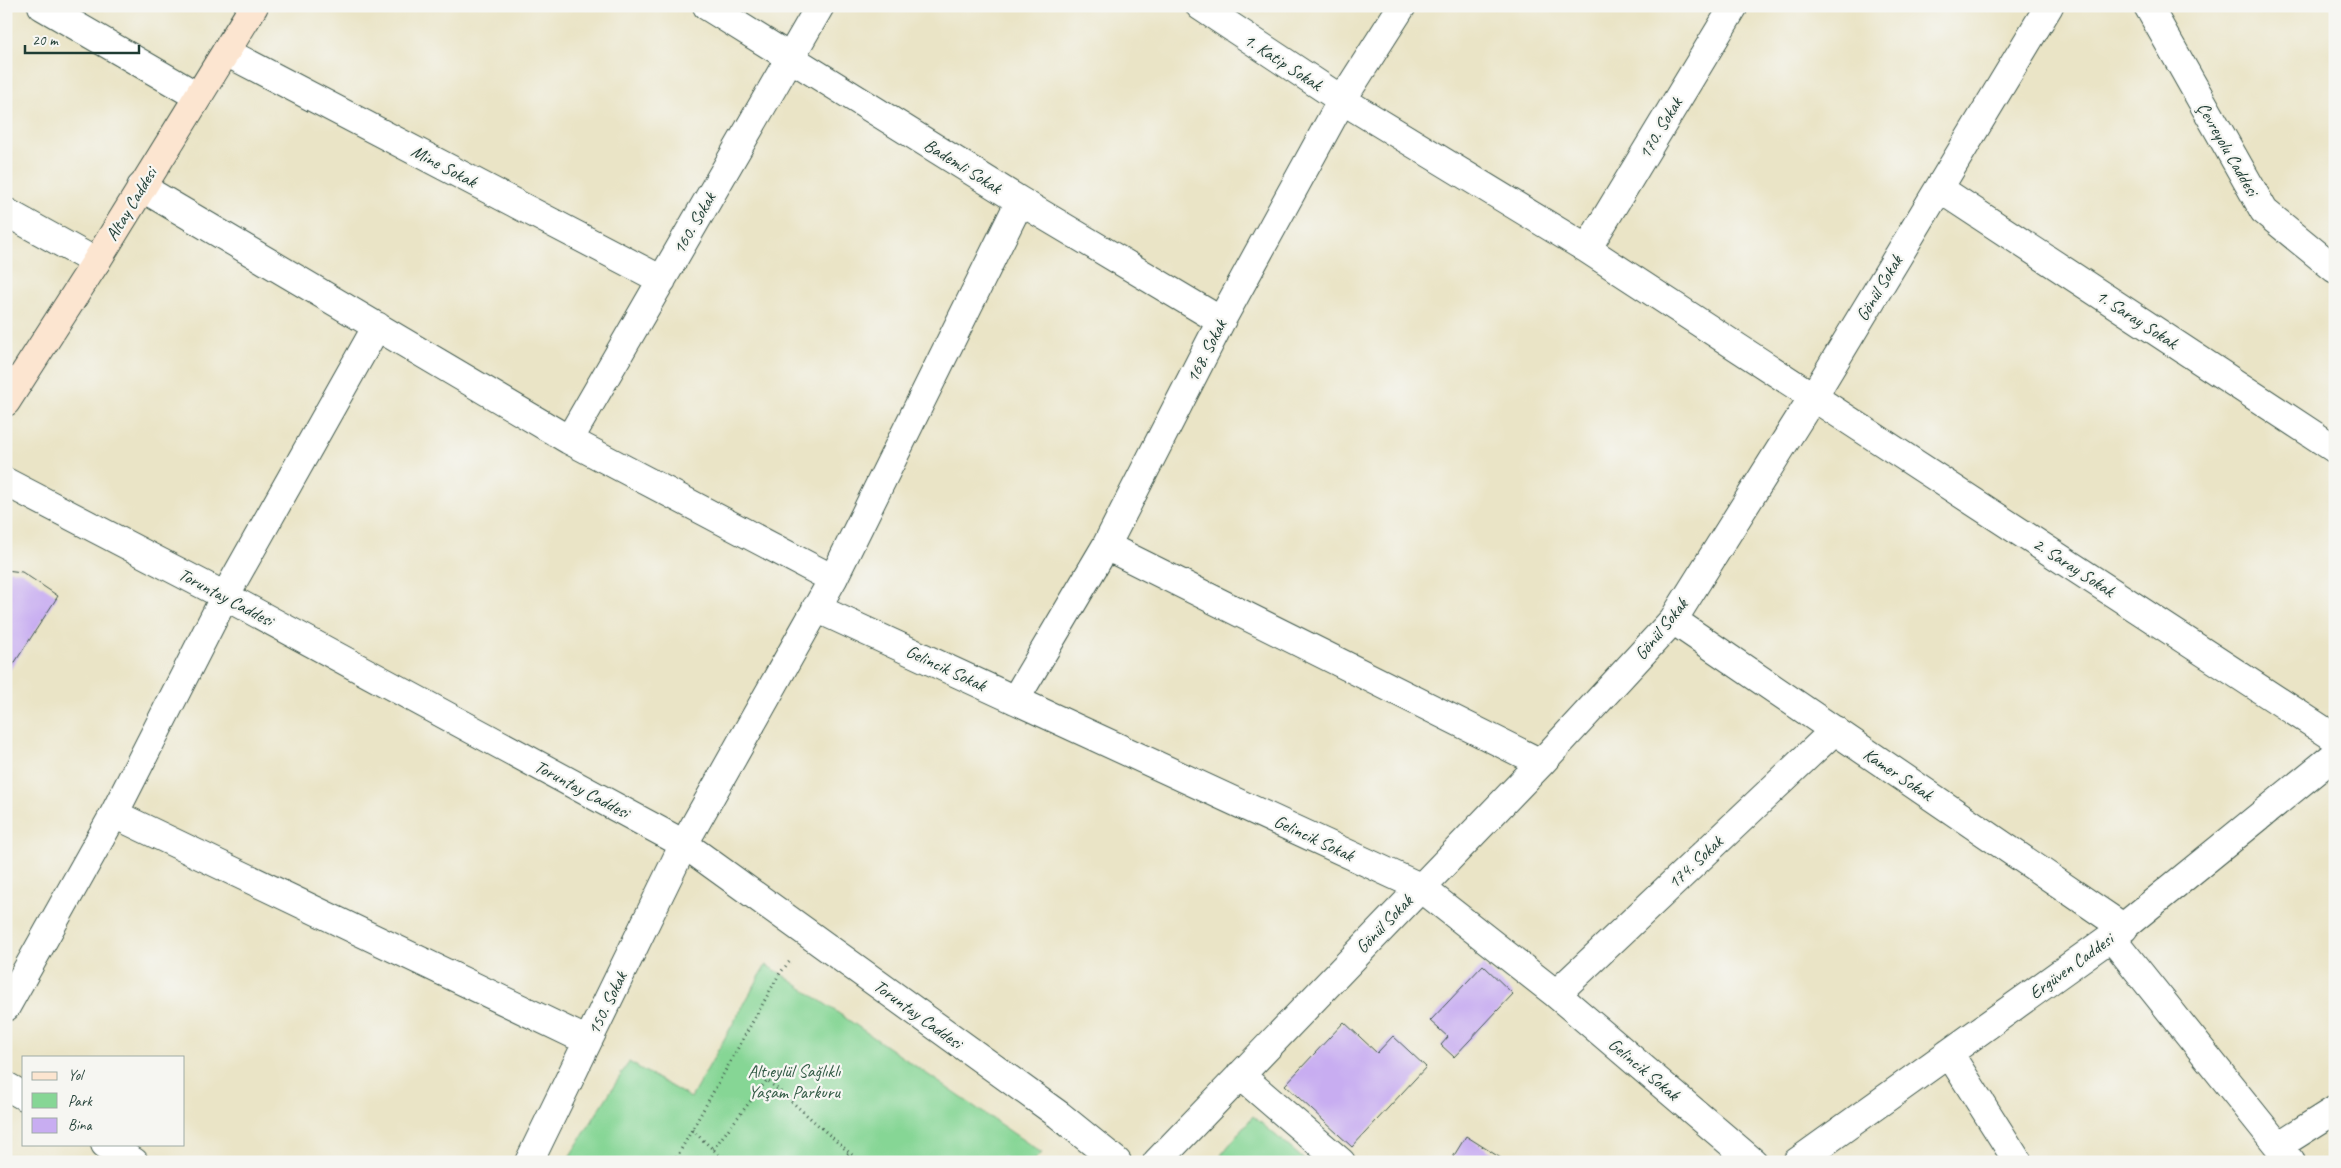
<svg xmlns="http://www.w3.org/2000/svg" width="2341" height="1168" font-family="Caveat,sans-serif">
<rect width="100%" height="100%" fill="#f6f6f2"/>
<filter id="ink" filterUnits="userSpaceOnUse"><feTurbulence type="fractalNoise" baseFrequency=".02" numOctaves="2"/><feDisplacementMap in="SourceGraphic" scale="10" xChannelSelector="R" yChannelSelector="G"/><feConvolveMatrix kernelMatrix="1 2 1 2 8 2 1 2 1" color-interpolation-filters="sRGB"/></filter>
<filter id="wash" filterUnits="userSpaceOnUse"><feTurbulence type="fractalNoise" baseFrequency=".0096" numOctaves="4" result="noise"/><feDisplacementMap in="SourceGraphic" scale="20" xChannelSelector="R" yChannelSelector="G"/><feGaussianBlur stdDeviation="1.12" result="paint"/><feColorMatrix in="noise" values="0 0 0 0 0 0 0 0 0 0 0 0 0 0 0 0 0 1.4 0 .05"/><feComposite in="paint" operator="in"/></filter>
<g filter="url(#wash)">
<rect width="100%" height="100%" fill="#eae4c6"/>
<path fill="#86d695" stroke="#528a64" d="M766,965l14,8 262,180 -9,9h-467l63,-100 62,36z
M1253,1116l54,46h-79l-7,-7z"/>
<g id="blocks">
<path fill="#c8adf1" d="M6,570l16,2 36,24 -52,80z
M1483,965l30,29 -59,63 -13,-12 7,-8 -18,-16z
M1344,1022l33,31 16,-17 33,31 -74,80 -67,-62z
M1466,1136l41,26h-57z
M1003,1156l6,6h-12z"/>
</g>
</g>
<g filter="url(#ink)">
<use href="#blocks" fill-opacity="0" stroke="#3d564a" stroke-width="1"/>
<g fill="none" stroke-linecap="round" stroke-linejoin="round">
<defs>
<path id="minor" d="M42,6l155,90
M707,6l313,195 201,120
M1200,6l142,94 245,149 748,489
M2148,6l116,205 71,58
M226,52l436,228
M141,187l428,253 264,139
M1940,189l395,260
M6,212l90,50
M1587,249l147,-243
M569,440l251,-434
M6,482l219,114 459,248 375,271 58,47
M1106,546l435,217
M816,608l604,279 136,107 197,168
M1673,620l451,308
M1015,700l91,-154 115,-225 121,-221 60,-94
M114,814l474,227
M2111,937l180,225
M1556,994l279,-264
M6,1007l108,-193 111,-218 152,-270
M1949,1053l69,109
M1240,1075l101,87
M6,1086l18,10
M105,1144l29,18
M2278,1146l57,-36
M529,1162l155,-318 149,-265 187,-378
M1157,1162l384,-399 132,-143 140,-223 236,-391
M1797,1162l314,-225 224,-182"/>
<path id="secondary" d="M6,402l90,-140 158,-256"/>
</defs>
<use href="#minor" stroke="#3d564a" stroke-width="30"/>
<use href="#secondary" stroke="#3d564a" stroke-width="30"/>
<path stroke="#3d564a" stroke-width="3" stroke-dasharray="1 4" stroke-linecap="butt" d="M692,1130l35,32
M713,1149l54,-69 93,82
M674,1162l106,-189 10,-12
M841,1162l8,-9"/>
<use href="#minor" stroke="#fff" stroke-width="28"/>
<use href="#secondary" stroke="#fce5d0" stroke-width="28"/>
</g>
</g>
<g text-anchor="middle" stroke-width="4.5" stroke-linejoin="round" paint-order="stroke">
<g font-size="18" fill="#1f3d34" stroke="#f6f6f2">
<text transform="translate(1283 62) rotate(33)" y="6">1. Katip Sokak</text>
<text transform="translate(1660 128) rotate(-59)" y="6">170. Sokak</text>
<text transform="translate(2228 149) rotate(60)" y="6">Çevreyolu Caddesi</text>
<text transform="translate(444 166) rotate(28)" y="6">Mine Sokak</text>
<text transform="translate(963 166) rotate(32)" y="6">Bademli Sokak</text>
<text transform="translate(131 204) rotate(-59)" y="6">Altay Caddesi</text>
<text transform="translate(694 223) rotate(-60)" y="6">160. Sokak</text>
<text transform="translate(1879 288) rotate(-59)" y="6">Gönül Sokak</text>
<text transform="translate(2137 319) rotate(33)" y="6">1. Saray Sokak</text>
<text transform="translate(1206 351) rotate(-63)" y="6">168. Sokak</text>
<text transform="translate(2074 567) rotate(33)" y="6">2. Saray Sokak</text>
<text transform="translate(226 597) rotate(28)" y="6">Toruntay Caddesi</text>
<text transform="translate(1661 629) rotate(-51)" y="6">Gönül Sokak</text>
<text transform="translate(946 668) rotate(25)" y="6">Gelincik Sokak</text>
<text transform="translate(1898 774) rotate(34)" y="6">Kamer Sokak</text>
<text transform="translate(582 789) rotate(28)" y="6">Toruntay Caddesi</text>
<text transform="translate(1314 838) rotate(25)" y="6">Gelincik Sokak</text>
<text transform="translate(1695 862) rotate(-43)" y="6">174. Sokak</text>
<text transform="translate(1384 924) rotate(-46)" y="6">Gönül Sokak</text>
<text transform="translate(2071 966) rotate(-36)" y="6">Ergüven Caddesi</text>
<text transform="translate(607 1003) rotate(-64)" y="6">150. Sokak</text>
<text transform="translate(918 1014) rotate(36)" y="6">Toruntay Caddesi</text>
<text transform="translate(1644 1069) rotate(40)" y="6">Gelincik Sokak</text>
</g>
<g font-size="18" fill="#345c47" stroke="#f6f6f2">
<text x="794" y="1077">Altıeylül Sağlıklı<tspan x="794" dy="21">Yaşam Parkuru</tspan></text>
</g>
</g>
<rect width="2341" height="1168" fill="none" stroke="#f6f6f2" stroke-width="25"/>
<rect x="22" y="1056" width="162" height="90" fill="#f6f6f2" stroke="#a0aca6"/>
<rect x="32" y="1072" width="25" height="8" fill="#fce5d0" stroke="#a0aca6"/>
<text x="68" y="1080" font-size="15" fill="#1f3d34">Yol</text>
<rect x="32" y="1093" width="25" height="15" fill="#86d695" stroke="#a0aca6"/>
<text x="68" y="1106" font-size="15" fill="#1f3d34">Park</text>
<rect x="32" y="1118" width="25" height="15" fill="#c8adf1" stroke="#a0aca6"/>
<text x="68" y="1130" font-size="15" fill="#1f3d34">Bina</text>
<path d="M25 45v8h114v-8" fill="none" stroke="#1f3d34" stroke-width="2.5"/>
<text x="32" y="45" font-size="15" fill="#1f3d34" stroke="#f6f6f2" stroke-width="4" paint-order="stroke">20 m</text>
</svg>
